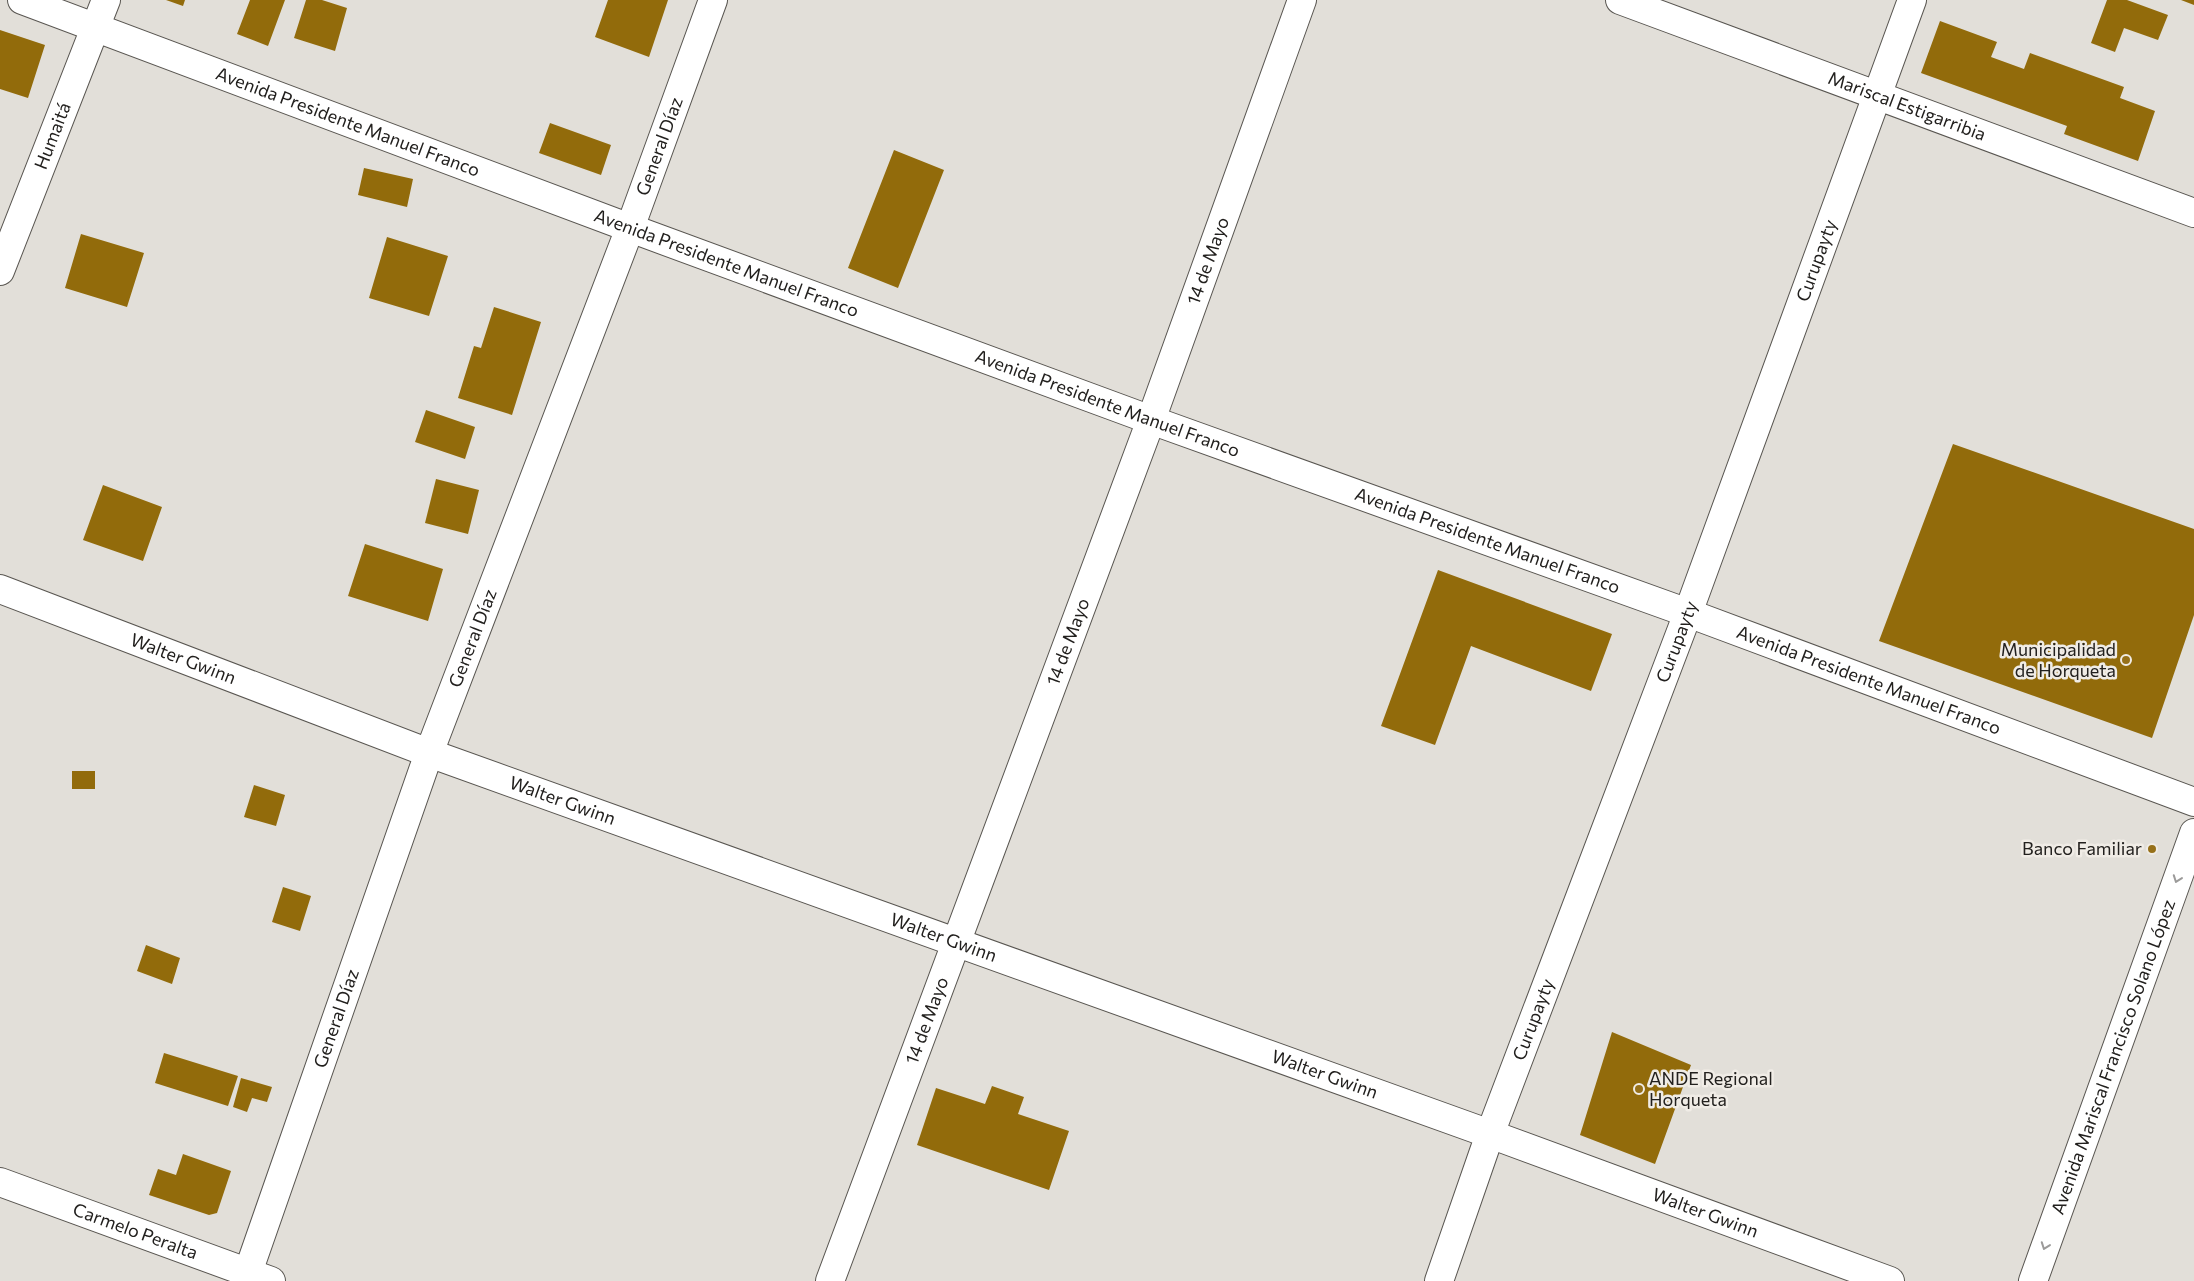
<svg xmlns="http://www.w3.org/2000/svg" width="2194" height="1281" font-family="Commissioner,sans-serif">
<rect width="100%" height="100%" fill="#e2dfd9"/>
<path fill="#926b0b" d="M166,0h19l-2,6z
M250,0h35l-17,46 -31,-12z
M306,0h16l25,8 -12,43 -41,-13z
M608,0h60l-19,57 -54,-20z
M2107,0h20l41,15 -10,25 -34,-12 -9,24 -24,-9z
M2181,0h13v5z
M1940,21l57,21 -6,15 33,12 6,-16 94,34 -4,11 35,13 -17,50 -74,-27 3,-8 -146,-53z
M0,30l45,15 -17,53 -28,-9z
M550,123l61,22 -10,30 -62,-22z
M894,150l50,20 -46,118 -50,-20z
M364,168l49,11 -6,28 -49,-12z
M81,234l63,19 -17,54 -62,-19z
M387,237l61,19 -19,60 -60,-18z
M494,307l47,15 -29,93 -54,-17 16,-52 7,2z
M426,410l49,17 -10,32 -50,-17z
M1953,444l241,85v86l-42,123 -273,-97z
M436,479l43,11 -11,44 -43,-11z
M103,485l59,22 -19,54 -60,-21z
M365,544l78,25 -15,52 -80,-25z
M1438,570l174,64 -21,57 -120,-45 -36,99 -54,-19z
M72,771h23v18h-23z
M254,785l31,10 -9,31 -32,-9z
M283,887l28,9 -11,35 -28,-9z
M146,945l34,13 -8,26 -35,-13z
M1612,1032l79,33 -36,99 -75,-29z
M164,1053l74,23 -10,30 -73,-23z
M241,1078l31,9 -5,15 -15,-4 -5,14 -14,-5z
M992,1086l32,11 -6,17 51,17 -20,59 -132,-45 19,-57 49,16z
M183,1154l48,17 -14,42 -8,2 -60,-20 9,-26 18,6z"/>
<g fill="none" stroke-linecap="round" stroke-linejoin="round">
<defs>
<g id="street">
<path id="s1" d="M22,0l608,228 521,192 537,193 506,189"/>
<path id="s2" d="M1620,0l574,213"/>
<path id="s3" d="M0,271l106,-271"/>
<path id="s4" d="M0,589l429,164 1061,381 400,147"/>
<path id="s5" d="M0,1182l271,99"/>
<path id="s6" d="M245,1281l184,-528 201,-525 83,-228"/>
<path id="s7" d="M830,1281l321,-861 151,-420"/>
<path id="s8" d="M1439,1281l51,-147 198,-521 224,-613"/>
</g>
<g id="secondary">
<path id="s9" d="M2033,1281l161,-448"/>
</g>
</defs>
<use href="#street" stroke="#595651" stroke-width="30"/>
<use href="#secondary" stroke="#595651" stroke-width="30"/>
<use href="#street" stroke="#fff" stroke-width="28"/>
<use href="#secondary" stroke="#fff" stroke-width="28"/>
</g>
<defs><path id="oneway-chevron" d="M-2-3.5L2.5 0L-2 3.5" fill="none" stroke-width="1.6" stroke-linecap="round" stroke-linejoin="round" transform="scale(1.25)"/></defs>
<g stroke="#9c9b9a">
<use href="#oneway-chevron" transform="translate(2177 879) rotate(110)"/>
<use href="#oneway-chevron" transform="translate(2045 1246) rotate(110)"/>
</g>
<g fill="#967019" stroke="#f0ece6" stroke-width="2">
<circle cx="2126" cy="660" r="5"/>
<circle cx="2152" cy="849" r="5"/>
<circle cx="1639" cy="1089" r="5"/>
</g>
<g text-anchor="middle" stroke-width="5" stroke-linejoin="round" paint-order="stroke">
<g font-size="18" fill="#22201e" stroke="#f0ece6">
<text dy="6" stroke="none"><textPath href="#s2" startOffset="306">Mariscal Estigarribia</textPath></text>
<text dy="6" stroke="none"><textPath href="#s1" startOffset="348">Avenida Presidente Manuel Franco</textPath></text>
<text dy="6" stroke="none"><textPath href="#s3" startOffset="145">Humaitá</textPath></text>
<text dy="6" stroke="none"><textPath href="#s6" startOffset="1208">General Díaz</textPath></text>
<text dy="6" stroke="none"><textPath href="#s7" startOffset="1088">14 de Mayo</textPath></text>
<text dy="6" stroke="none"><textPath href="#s8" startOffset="1088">Curupayty</textPath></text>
<text dy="6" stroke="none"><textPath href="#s1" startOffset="752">Avenida Presidente Manuel Franco</textPath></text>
<text dy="6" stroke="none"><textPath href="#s1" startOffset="1158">Avenida Presidente Manuel Franco</textPath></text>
<text dy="6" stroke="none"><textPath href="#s1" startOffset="1562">Avenida Presidente Manuel Franco</textPath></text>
<text dy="6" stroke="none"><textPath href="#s6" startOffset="682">General Díaz</textPath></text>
<text dy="6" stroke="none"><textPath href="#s7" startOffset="682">14 de Mayo</textPath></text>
<text dy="6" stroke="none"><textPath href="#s8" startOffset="682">Curupayty</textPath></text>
<text dy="6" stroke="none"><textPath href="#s4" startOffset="196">Walter Gwinn</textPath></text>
<text dy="6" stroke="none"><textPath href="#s1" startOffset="1968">Avenida Presidente Manuel Franco</textPath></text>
<text dy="6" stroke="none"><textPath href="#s4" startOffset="601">Walter Gwinn</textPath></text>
<text dy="6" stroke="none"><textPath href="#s4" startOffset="1006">Walter Gwinn</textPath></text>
<text dy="6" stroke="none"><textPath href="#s6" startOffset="278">General Díaz</textPath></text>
<text dy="6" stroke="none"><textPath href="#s7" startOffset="278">14 de Mayo</textPath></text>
<text dy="6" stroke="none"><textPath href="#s8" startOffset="278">Curupayty</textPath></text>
<text dy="6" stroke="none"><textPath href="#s9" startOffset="238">Avenida Mariscal Francisco Solano López</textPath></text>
<text dy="6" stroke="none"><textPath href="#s4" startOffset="1411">Walter Gwinn</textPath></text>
<text dy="6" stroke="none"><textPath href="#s4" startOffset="1816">Walter Gwinn</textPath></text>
<text dy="6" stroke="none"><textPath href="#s5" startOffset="144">Carmelo Peralta</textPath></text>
</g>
<g font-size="18" fill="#22201e" stroke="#f0ece6" text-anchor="end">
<text x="2116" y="656">Municipalidad<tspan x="2116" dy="21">de Horqueta</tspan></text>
<text x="2142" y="855">Banco Familiar</text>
<text x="1649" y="1085" text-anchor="start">ANDE Regional<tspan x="1649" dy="21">Horqueta</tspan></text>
</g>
</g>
</svg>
